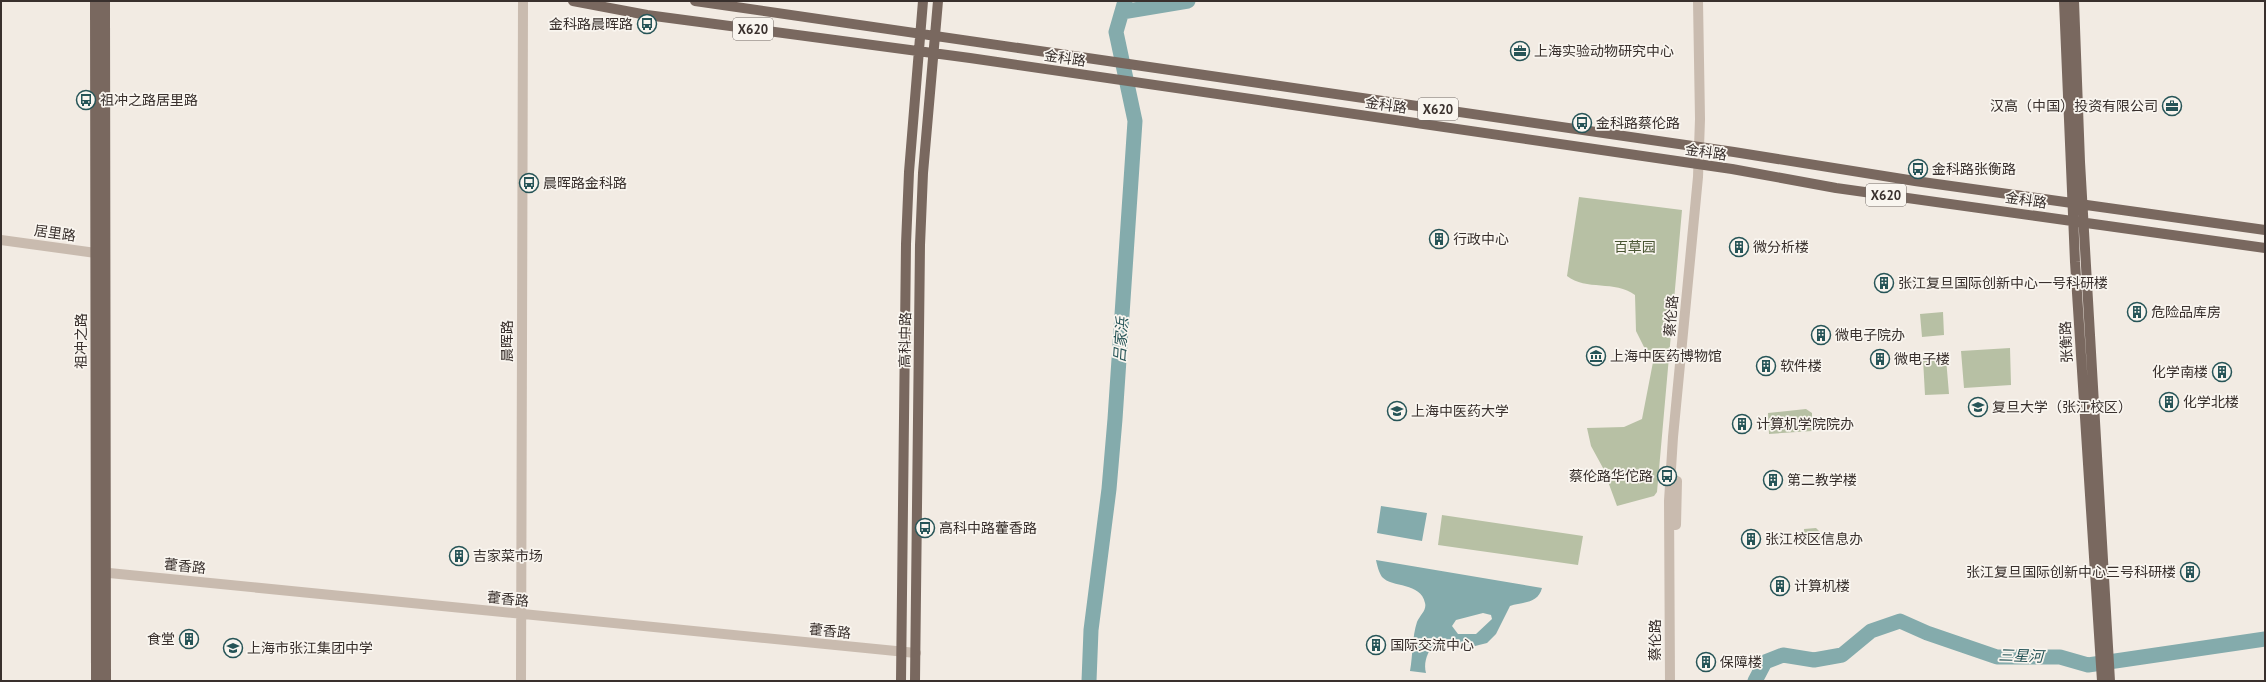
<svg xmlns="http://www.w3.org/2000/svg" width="2266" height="682" font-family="'PT Sans','Noto Sans SC',sans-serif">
<rect width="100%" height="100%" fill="#f2ebe3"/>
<path fill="#b7c0a4" d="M1579,197l103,13 -25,282 -3,4 -37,10 -14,-38 -12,-22 -4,-18 37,-1 18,-8 12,-62h-5l-13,-26 -1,-36c-20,-15 -49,-4 -68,-19z
M1943,312l1,23 -22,2 -2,-23z
M2010,348l1,37 -47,3 -3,-37z
M1946,358l3,36 -24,1 -2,-36z
M1806,409l6,4v18l-43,3 -1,-21z
M1442,515l141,21 -5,29 -140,-20z
M1816,528l4,4v7l-4,3 -11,1 -1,-14z"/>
<path fill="#84abac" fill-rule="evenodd" d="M1381,506l46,7 -5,28 -45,-8z
M1376,560l166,28c-4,16 -20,14 -32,18l-14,28 -9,9 -12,3 -23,-5 -17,2c-7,7 -12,20 -9,30l-16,-2c3,-16 2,-34 7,-49 3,-7 10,-12 8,-19 -4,-21 -33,-15 -43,-26 -3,-4 -5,-12 -6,-17zM1483,613l8,2 1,4 -16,15h-18l-6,-8 4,-6z"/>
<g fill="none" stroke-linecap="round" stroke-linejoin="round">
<path stroke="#84abac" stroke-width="15" d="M1122,12l66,-11
M1089,681l2,-51 18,-141 6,-70 20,-298 -19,-89 9,-31
M1755,681l10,-19 18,-7 31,5 28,-5 29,-24 29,-10 27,12 70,24h63l28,8 177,-26"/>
<path stroke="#c9bbaf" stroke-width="10" d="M1,240l102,14
M1676,525l1,-44
M99,572l817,81
M521,681l2,-680
M1670,681l-1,-180 4,-64 25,-260 2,-58 -2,-118"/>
<path stroke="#79685f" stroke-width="10" d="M95,1l1,680
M105,1l1,680
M573,1l74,14 323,43 762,111 104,19 429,60
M695,1l1039,151 181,29 350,49
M2064,1l11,261 27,419
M2074,1l6,161 30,519
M901,681l5,-437 3,-72 14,-171
M915,681l5,-436 3,-72 15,-172"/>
</g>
<defs>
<symbol id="bus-ring" viewBox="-11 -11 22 22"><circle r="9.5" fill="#f9f5ef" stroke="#265457" stroke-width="1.5"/><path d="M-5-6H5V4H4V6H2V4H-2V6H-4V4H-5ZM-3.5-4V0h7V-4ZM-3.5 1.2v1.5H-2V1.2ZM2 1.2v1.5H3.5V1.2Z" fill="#265457"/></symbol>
<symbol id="office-ring" viewBox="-11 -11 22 22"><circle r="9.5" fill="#f9f5ef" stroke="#265457" stroke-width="1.5"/><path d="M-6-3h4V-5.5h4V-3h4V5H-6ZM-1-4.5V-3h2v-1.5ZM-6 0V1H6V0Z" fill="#265457"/></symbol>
<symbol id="building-ring" viewBox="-11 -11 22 22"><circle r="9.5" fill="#f9f5ef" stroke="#265457" stroke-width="1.5"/><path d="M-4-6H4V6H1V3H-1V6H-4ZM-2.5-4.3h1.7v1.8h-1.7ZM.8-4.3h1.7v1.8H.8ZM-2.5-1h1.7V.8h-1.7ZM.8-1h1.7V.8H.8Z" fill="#265457"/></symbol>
<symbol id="museum-ring" viewBox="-11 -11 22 22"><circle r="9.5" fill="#f9f5ef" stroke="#265457" stroke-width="1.5"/><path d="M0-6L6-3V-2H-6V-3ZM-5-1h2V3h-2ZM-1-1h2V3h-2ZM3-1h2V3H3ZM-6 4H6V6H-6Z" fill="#265457"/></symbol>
<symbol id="school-ring" viewBox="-11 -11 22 22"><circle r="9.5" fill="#f9f5ef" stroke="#265457" stroke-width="1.5"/><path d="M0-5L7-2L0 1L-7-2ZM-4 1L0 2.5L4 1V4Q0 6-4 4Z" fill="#265457"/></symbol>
<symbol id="university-ring" viewBox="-11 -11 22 22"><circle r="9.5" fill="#f9f5ef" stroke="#265457" stroke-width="1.5"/><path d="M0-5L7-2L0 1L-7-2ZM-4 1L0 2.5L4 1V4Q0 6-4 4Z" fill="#265457"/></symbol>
</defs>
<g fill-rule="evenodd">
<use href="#bus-ring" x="636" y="13" width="22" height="22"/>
<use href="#office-ring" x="1509" y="40" width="22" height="22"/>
<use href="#bus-ring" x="75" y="89" width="22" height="22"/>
<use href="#office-ring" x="2161" y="95" width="22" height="22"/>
<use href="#bus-ring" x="1571" y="112" width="22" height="22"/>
<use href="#bus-ring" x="1907" y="158" width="22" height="22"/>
<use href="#bus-ring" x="518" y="172" width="22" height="22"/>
<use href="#building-ring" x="1428" y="228" width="22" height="22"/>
<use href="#building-ring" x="1728" y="236" width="22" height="22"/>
<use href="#building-ring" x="1873" y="272" width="22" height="22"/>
<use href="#building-ring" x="2126" y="301" width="22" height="22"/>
<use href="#building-ring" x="1810" y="324" width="22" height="22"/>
<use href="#museum-ring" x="1585" y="345" width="22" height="22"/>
<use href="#building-ring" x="1869" y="348" width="22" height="22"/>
<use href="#building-ring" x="1755" y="355" width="22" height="22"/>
<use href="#building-ring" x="2211" y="361" width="22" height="22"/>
<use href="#building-ring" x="2158" y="391" width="22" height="22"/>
<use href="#school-ring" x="1967" y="396" width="22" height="22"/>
<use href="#university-ring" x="1386" y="400" width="22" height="22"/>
<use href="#building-ring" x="1731" y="413" width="22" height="22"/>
<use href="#bus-ring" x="1656" y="465" width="22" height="22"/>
<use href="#building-ring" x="1762" y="469" width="22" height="22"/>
<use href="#bus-ring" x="914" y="517" width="22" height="22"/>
<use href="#building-ring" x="1740" y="528" width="22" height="22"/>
<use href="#building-ring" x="448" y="545" width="22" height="22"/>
<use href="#building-ring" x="2179" y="561" width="22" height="22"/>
<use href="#building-ring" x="1769" y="575" width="22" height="22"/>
<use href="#building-ring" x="178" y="628" width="22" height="22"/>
<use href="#building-ring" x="1365" y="634" width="22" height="22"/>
<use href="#school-ring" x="222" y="637" width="22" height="22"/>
<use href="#building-ring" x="1695" y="651" width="22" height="22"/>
</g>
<g text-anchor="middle" stroke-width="3.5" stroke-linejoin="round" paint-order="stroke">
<g fill="#f9f5ef" stroke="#736b67" stroke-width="1">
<rect x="733" y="18" width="40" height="22" rx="3"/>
<rect x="1418" y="98" width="40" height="22" rx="3"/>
<rect x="1866" y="184" width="40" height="22" rx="3"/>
</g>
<g font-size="13" font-weight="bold" fill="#39302d">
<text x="753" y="34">X620</text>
<text x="1438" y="114">X620</text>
<text x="1886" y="200">X620</text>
</g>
<g font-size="14" fill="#39302d" stroke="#f9f5ef" text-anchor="start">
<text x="633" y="29" text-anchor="end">金科路晨晖路</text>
<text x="1534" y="56">上海实验动物研究中心</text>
<text x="100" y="105">祖冲之路居里路</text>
<text x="2158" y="111" text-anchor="end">汉高（中国）投资有限公司</text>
<text x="1596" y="128">金科路蔡伦路</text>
<text x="1932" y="174">金科路张衡路</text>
<text x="543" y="188">晨晖路金科路</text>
<text x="1453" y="244">行政中心</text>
<text x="1753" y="252">微分析楼</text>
<text x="1898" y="288">张江复旦国际创新中心一号科研楼</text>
<text x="2151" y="317">危险品库房</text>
<text x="1835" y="340">微电子院办</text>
<text x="1610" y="361">上海中医药博物馆</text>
<text x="1894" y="364">微电子楼</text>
<text x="1780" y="371">软件楼</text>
<text x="2208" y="377" text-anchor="end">化学南楼</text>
<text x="2183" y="407">化学北楼</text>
<text x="1992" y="412">复旦大学（张江校区）</text>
<text x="1411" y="416">上海中医药大学</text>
<text x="1756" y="429">计算机学院院办</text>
<text x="1653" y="481" text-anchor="end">蔡伦路华佗路</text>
<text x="1787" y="485">第二教学楼</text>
<text x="939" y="533">高科中路藿香路</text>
<text x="1765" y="544">张江校区信息办</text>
<text x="473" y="561">吉家菜市场</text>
<text x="2176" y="577" text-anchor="end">张江复旦国际创新中心三号科研楼</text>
<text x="1794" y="591">计算机楼</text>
<text x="175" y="644" text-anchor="end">食堂</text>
<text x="1390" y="650">国际交流中心</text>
<text x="247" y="653">上海市张江集团中学</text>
<text x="1720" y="667">保障楼</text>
</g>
<g font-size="14" fill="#39302d" stroke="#f9f5ef">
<text transform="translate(1065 58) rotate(8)" y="5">金科路</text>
<text transform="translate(1386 105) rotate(8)" y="5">金科路</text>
<text transform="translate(1706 152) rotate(8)" y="5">金科路</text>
<text transform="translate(2026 200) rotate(8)" y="5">金科路</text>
<text transform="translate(55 233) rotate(8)" y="5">居里路</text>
<text transform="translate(1671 316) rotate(-85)" y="5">蔡伦路</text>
<text transform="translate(905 340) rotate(-89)" y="5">高科中路</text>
<text transform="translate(81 341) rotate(-90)" y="5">祖冲之路</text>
<text transform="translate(507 341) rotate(-90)" y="5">晨晖路</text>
<text transform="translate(2066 342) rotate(-93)" y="5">张衡路</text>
<text transform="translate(185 566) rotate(6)" y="5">藿香路</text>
<text transform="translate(508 599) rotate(6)" y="5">藿香路</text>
<text transform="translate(830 631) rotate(6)" y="5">藿香路</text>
<text transform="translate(1655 640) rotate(-90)" y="5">蔡伦路</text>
</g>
<g font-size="14" fill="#495533" stroke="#f9f5ef">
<text x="1635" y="252">百草园</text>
</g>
<g font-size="15" font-style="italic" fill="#265457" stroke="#f9f5ef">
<text transform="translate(1121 340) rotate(-86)" y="5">吕家浜</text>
<text transform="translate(2021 656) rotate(2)" y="5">三星河</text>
</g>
</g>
<rect width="2266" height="682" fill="none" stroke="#39302d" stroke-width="4"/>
</svg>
